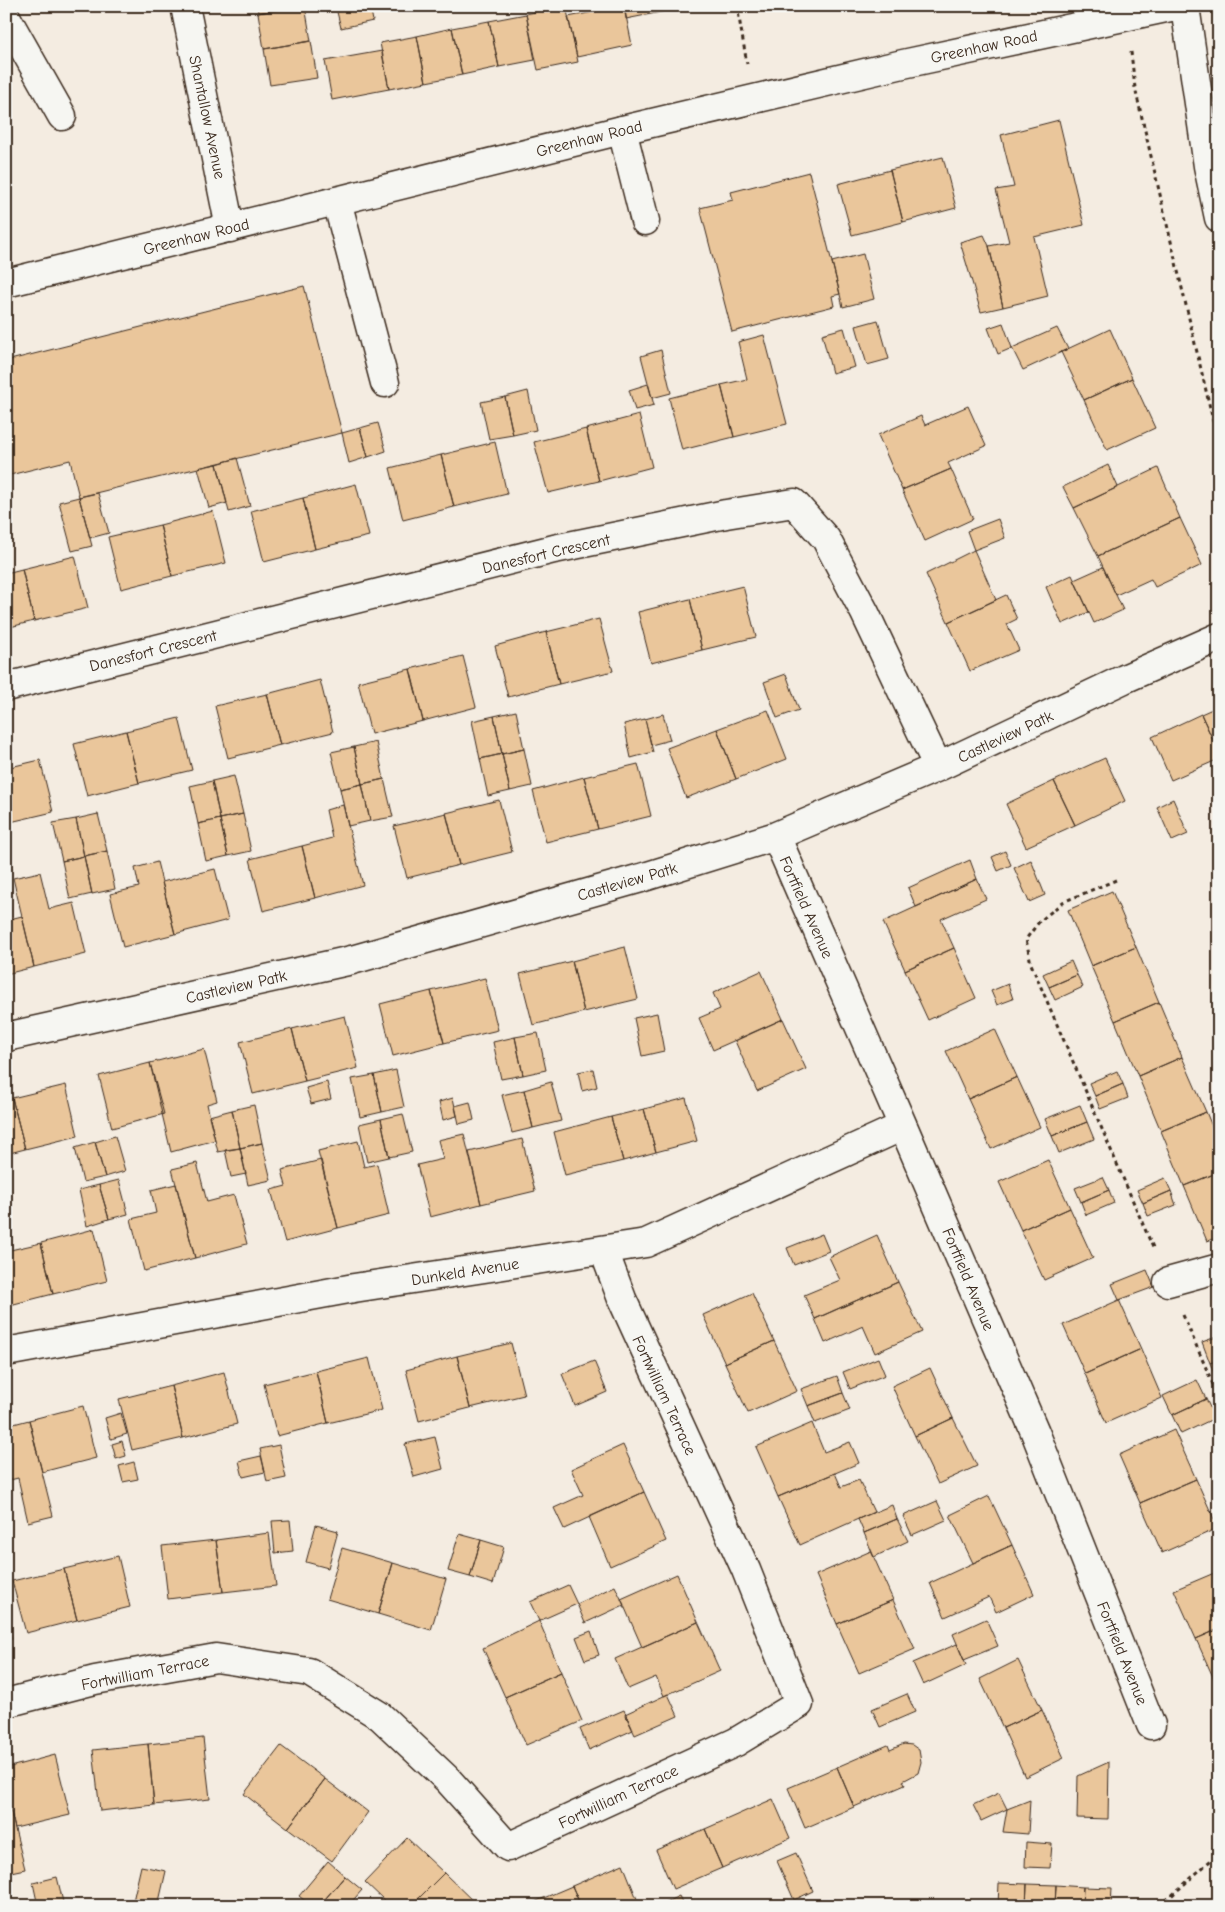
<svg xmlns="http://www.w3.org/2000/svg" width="1225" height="1912" font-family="'Comic Neue',sans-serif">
<rect width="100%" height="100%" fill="#f4ece1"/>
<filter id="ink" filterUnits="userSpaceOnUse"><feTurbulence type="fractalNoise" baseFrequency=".02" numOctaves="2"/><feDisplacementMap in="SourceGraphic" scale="10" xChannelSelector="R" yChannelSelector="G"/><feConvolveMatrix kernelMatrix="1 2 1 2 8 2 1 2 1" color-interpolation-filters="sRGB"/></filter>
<g filter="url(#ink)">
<path fill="#eac69b" stroke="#3b2a1e" d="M257,6h41l-40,7z
M298,6h7l6,35 -47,8 -6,-36z
M363,6h7l3,15 -32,7 -4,-16z
M562,6h4l12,56 -40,8 -12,-56z
M624,6l8,39 -55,12 -9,-40z
M624,6h52v3l-50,10z
M526,14l9,46 -36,7 -10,-46z
M489,21l10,46 -37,8 -10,-47z
M452,28l10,47 -36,7 -9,-46z
M417,36l9,46 -37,7 -9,-46z
M311,41l6,37 -47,7 -6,-36z
M382,51l7,38 -57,11 -7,-39z
M1059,120l25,105 -50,12 14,59 -45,11 -14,-61 20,-4 -13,-52 18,-3 -13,-52z
M943,157l13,51 -53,14 -13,-52z
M890,170l13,52 -51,13 -14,-51z
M809,172l31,122 -8,2 2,10 -102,26 -32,-124 33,-8 -2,-8z
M984,235l5,11 14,61 -22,5 -21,-70z
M863,254l11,45 -31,8 -11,-45z
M304,286l38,147 -263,64 -9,-37 -64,16v-115z
M878,320l11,39 -22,6 -11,-39z
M1003,323l9,25 -14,6 -10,-26z
M844,328l11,39 -23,6 -10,-39z
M1057,328l11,21 -45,21 -11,-22z
M1110,329l22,49 -48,22 -23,-48z
M764,335l23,89 -53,13 -13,-52 26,-6 -9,-37z
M661,350l10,43 -19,5 -11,-42z
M1132,378l23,50 -48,22 -23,-50z
M648,384l6,21 -19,5 -6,-20z
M721,385l13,52 -52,13 -13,-52z
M528,391l8,39 -23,5 -8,-38z
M505,397l8,38 -24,4 -8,-37z
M968,406l18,40 -38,17 3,6 -49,21 -24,-55 43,-19 4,9z
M639,415l13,52 -53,14 -13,-52z
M378,423l8,28 -18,6 -8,-29z
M360,428l8,29 -19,6 -7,-30z
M586,429l13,52 -51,12 -14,-51z
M495,442l12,52 -53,13 -13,-52z
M441,455l13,52 -51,13 -13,-52z
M237,458l13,48 -21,6 -12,-48z
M217,464l10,39 -18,5 -11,-40z
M1108,465l10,22 -44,21 -11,-21z
M1158,468l22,50 -82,38 -24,-48z
M951,469l22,50 -48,22 -23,-51z
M356,484l13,52 -54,13 -12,-51z
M98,493l11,40 -19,5 -11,-41z
M79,497l13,49 -20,5 -13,-49z
M303,498l12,51 -51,13 -13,-51z
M213,511l13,52 -54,13 -12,-51z
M1180,518l22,47 -47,22 -4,-8 -35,16 -18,-39z
M998,519l7,19 -31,12 -7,-19z
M160,525l12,51 -51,13 -13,-52z
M974,550l22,50 -48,22 -22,-48z
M75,556l13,52 -54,13 -12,-52z
M1103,567l20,43 -29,13 -20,-43z
M22,569l12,52 -28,7v-55z
M1072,575l17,37 -27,12 -16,-37z
M743,586l13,51 -54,13 -12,-51z
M1006,595l11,24 -10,5 12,26 -49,21 -22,-49z
M690,599l12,51 -51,13 -13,-51z
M599,619l14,52 -54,13 -13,-52z
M546,632l13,52 -51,13 -13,-51z
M463,656l13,51 -53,14 -13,-52z
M410,669l13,52 -52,13 -13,-52z
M786,674l13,36 -22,8 -13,-36z
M320,680l13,52 -53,13 -13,-51z
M267,694l13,51 -52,13 -13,-52z
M1219,706v47l-18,-39z
M768,710l19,49 -51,20 -19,-50z
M516,711l8,38 -22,5 -8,-38z
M663,714l7,26 -19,5 -6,-26z
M1201,714l18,39v6l-48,21 -19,-43z
M494,716l8,38 -22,5 -8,-38z
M179,718l13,52 -53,13 -13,-52z
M645,719l8,33 -22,6 -7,-34z
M717,729l19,50 -50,19 -19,-50z
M126,731l13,52 -52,13 -13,-52z
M376,742l8,37 -22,5 -8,-37z
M354,747l8,37 -22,5 -9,-37z
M524,749l8,37 -22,5 -8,-37z
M502,754l8,37 -22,5 -8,-37z
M1105,758l20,43 -50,24 -21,-44z
M40,760l13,52 -47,11v-55z
M638,764l13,52 -53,13 -14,-52z
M234,776l9,38 -23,5 -8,-38z
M584,777l14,52 -52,13 -13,-51z
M384,779l9,38 -23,4 -8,-37z
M212,781l8,38 -22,5 -8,-38z
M1054,781l21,44 -49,22 -20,-43z
M362,784l8,37 -22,5 -8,-37z
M1173,799l15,35 -16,7 -15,-34z
M499,800l13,52 -53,13 -13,-52z
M343,805l20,80 -48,13 -13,-52 30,-8 -6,-28z
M446,813l13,52 -52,13 -13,-52z
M98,814l9,37 -23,5 -8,-37z
M243,814l8,37 -23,5 -8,-37z
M76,819l8,37 -22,5 -9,-38z
M220,819l8,37 -22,5 -8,-37z
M302,846l13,52 -52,13 -13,-52z
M6,849l6,21 -6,2z
M107,851l8,38 -23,5 -8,-38z
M1005,851l6,14 -13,6 -6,-14z
M84,856l8,38 -22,5 -8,-38z
M970,860l7,19 -61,28 -8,-19z
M1031,860l14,35 -16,7 -15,-34z
M157,862l18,72 -52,13 -13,-53 29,-7 -4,-19z
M215,869l13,51 -53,14 -13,-52z
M40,872l9,37 25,-6 12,51 -52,13 -21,-89z
M977,879l9,20 -45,20 13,29 -49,22 -22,-48z
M1112,891l24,56 -45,19 -23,-56z
M22,916l12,51 -28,7v-54z
M625,947l13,52 -54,13 -12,-51z
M1136,947l23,55 -44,19 -24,-55z
M954,948l22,50 -48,22 -23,-50z
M572,961l12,51 -51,13 -13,-51z
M1071,961l6,14 -28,12 -6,-13z
M761,971l22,48 -70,31 -14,-32 21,-9 -7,-16z
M1077,975l6,12 -28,13 -6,-13z
M485,978l13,52 -54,13 -13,-52z
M1008,984l5,15 -16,6 -6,-14z
M431,991l13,52 -51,13 -13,-52z
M1159,1002l23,55 -44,19 -23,-55z
M657,1013l7,38 -22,5 -8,-38z
M345,1016l13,52 -53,13 -13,-52z
M783,1019l23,50 -49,22 -22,-50z
M292,1029l13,52 -52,13 -13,-52z
M995,1029l22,48 -49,22 -22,-48z
M538,1033l8,37 -23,5 -8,-38z
M515,1037l8,38 -22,4 -8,-37z
M204,1049l13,52 -10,3 8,36 -44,12 -21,-89z
M1182,1057l24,55 -45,19 -23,-55z
M150,1063l14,51 -52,14 -13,-52z
M593,1069l4,18 -15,4 -4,-19z
M396,1070l8,37 -22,5 -8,-37z
M1117,1071l6,13 -28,12 -6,-13z
M374,1075l8,37 -22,5 -8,-38z
M1017,1077l23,50 -49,22 -23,-50z
M327,1082l4,17 -20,5 -5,-16z
M551,1082l10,39 -28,7 -9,-38z
M1123,1084l5,14 -28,11 -5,-13z
M66,1085l12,51 -53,13 -13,-51z
M524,1090l9,38 -21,5 -10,-38z
M12,1098l13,51 -19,5v-55z
M453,1098l4,18 -14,4 -4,-18z
M686,1098l11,43 -41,11 -12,-43z
M470,1102l4,18 -15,4 -4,-18z
M254,1105l8,38 -22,5 -8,-38z
M1080,1105l7,17 -35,14 -7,-17z
M644,1109l12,43 -33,9 -12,-44z
M232,1110l8,38 -22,4 -9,-36z
M1206,1112l13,31v29l-35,14 -23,-55z
M403,1114l9,38 -23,5 -8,-38z
M611,1117l12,44 -58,14 -11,-43z
M381,1119l8,38 -22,5 -8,-38z
M1087,1122l7,17 -35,14 -7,-17z
M464,1134l17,70 -51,13 -13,-52 26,-6 -5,-19z
M115,1136l10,35 -20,6 -10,-35z
M522,1139l13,52 -54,13 -12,-52z
M358,1141l6,26 13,-3 12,51 -51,13 -20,-77z
M95,1142l10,35 -22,5 -8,-34z
M262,1143l9,37 -23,5 -8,-37z
M240,1148l6,26 -15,3 -6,-27z
M321,1160l17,68 -53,14 -14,-52 15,-4 -4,-16z
M1048,1160l22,48 -49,22 -22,-48z
M197,1163l10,39 27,-7 13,49 -52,14 -23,-89z
M1219,1172v65l-12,4 -23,-55z
M1103,1177l6,13 -28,12 -6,-14z
M1165,1178l6,13 -28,12 -6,-13z
M119,1180l9,34 -19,5 -10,-34z
M176,1184l19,74 -51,13 -13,-52 25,-6 -5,-23z
M99,1185l10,34 -22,7 -8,-36z
M1109,1190l5,13 -28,12 -5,-13z
M1171,1191l5,14 -28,11 -5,-13z
M1070,1208l23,50 -49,22 -23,-50z
M94,1229l13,52 -54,13 -12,-51z
M822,1234l7,17 -35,14 -7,-17z
M877,1235l21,47 -83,37 -11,-24 36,-15 -11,-23z
M41,1243l12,51 -47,12v-55z
M1147,1270l7,17 -35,13 -7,-16z
M898,1282l24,50 -47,21 -12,-27 -38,17 -10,-24z
M752,1293l22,48 -49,22 -22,-48z
M1119,1300l22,49 -56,25 -22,-49z
M1219,1336v24l-9,3 -8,-21z
M774,1341l23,50 -49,22 -23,-50z
M511,1343l13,52 -54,13 -13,-52z
M1141,1349l21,49 -56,25 -21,-49z
M457,1356l13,52 -51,13 -13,-51z
M369,1358l13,52 -54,13 -12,-52z
M878,1358l7,17 -35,14 -7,-17z
M1219,1360v18l-3,1 -6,-16z
M594,1361l13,31 -32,14 -13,-32z
M930,1368l23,50 -38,18 -23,-50z
M316,1371l12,52 -51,13 -13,-52z
M224,1372l13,52 -54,14 -12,-52z
M837,1376l6,17 -35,13 -7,-17z
M1197,1380l9,19 -34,16 -9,-19z
M171,1386l12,52 -51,12 -13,-51z
M843,1393l7,17 -35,13 -7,-17z
M1206,1399l9,19 -34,16 -9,-19z
M83,1406l13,52 -54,14 -13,-52z
M121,1413l6,21 -16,5 -6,-21z
M953,1418l24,48 -39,18 -23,-48z
M29,1420l24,96 -25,6 -10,-44 -12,3v-55z
M812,1423l12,29 26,-10 9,21 -81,34 -22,-50z
M1174,1430l22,49 -56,24 -21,-48z
M435,1437l8,32 -29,8 -9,-33z
M122,1441l4,15 -10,3 -4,-15z
M279,1445l7,33 -19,4 -7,-33z
M623,1445l21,47 -80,37 -10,-21 29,-13 -12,-26z
M261,1456l4,16 -22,5 -4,-16z
M134,1462l4,17 -15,3 -4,-16z
M835,1473l6,14 18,-7 15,32 -74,33 -22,-48z
M1196,1479l22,49 -56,25 -22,-50z
M644,1492l22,49 -56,25 -21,-49z
M989,1496l23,49 -39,18 -23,-48z
M937,1501l9,19 -34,15 -9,-19z
M892,1505l5,14 -33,14 -6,-14z
M897,1519l11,22 -34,16 -10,-24z
M290,1520l3,31 -18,2 -3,-32z
M316,1525l22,6 -10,37 -22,-6z
M269,1533l7,53 -53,6 -7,-52z
M459,1534l22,6 -11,37 -22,-6z
M216,1540l7,52 -55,7 -6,-53z
M481,1540l23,7 -11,37 -23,-7z
M1012,1545l22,49 -38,18 -7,-15 -44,20 -15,-34z
M342,1548l51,15 -15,51 -51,-15z
M871,1551l22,49 -56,24 -21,-49z
M118,1556l12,51 -53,13 -13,-51z
M393,1563l53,16 -15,51 -53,-16z
M64,1569l13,51 -51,13 -14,-52z
M1219,1571v58l-23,10 -22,-49z
M677,1574l21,48 -56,25 -21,-48z
M568,1585l9,19 -38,17 -9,-19z
M615,1586l9,19 -39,18 -8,-19z
M893,1600l22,49 -56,24 -22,-49z
M6,1615l6,24 -6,1z
M986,1619l12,27 -34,14 -11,-26z
M539,1621l22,51 -56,25 -22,-49z
M698,1622l22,49 -56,25 -8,-19 -28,12 -13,-30z
M1219,1629v59h-1l-22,-49z
M591,1631l8,24 -14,5 -9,-23z
M957,1644l9,21 -43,20 -10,-22z
M1018,1660l24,50 -39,18 -23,-49z
M561,1672l21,49 -56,24 -21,-48z
M668,1694l10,22 -43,19 -10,-21z
M907,1694l8,18 -35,15 -8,-18z
M624,1710l9,20 -44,20 -9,-21z
M1042,1710l22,48 -39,19 -22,-49z
M203,1738l7,61 -56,6 -6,-61z
M148,1744l6,61 -54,6 -7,-61z
M904,1744l8,1 7,5 2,12 -3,11 -15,8 2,4 -51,22 -17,-40 51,-22 2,5z
M281,1746l44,33 -37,49 -44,-34z
M55,1755l15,60 -55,13 -9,-35v-25z
M1109,1762l-1,57 -31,-1 1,-42z
M837,1767l17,40 -49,21 -17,-40z
M325,1779l43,33 -36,49 -44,-33z
M6,1793l19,76 -19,4z
M999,1793l8,16 -26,12 -8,-16z
M773,1799l17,39 -68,30 -17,-39z
M1030,1800l-2,34 -25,-2 4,-23z
M705,1829l17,39 -49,21 -17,-39z
M407,1838l37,35 -33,33h-32l5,-6 -19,-18z
M1026,1842l26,2 -2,24 -25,-1z
M796,1853l17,38 -19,9 -17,-39z
M328,1861l17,15 -26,30h-8l-12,-10z
M623,1864l16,40 -5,2h-53l-9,-20z
M141,1866l25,5 -8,35 -25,-5z
M444,1873l34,33h-67z
M345,1876l17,14 -14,16h-29z
M57,1877l7,29h-26l-5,-23z
M999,1883l28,1 -1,22h-28z
M1027,1884l29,1 -1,21h-29z
M1056,1885l27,2 -1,19h-27z
M572,1886l9,20h-56z
M1083,1887l29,1 -1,18h-29z
M679,1896l5,10h-24v-1z"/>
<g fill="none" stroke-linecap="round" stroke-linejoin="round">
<defs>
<path id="minor" d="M185,6l45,222
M6,17l56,99
M622,130l23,91
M337,201l48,182
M6,687l548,-138 172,-35 68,-11 32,36 39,74 73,154
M776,836l127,290 132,306 116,293
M6,1037l346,-77 289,-82 135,-42 162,-69 186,-88 95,-42
M1168,1282l51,-14
M6,1352l348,-64 292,-45 257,-117
M6,1703l89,-23 121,-22 93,14 71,44 68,64 60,67 228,-105 63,-38 -53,-134 -124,-271 -18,-48"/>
<path id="major" d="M1185,6l23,160 11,52
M6,283l616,-153 281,-66 272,-58"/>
</defs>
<use href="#minor" stroke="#3b2a1e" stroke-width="31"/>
<use href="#major" stroke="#3b2a1e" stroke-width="31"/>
<path stroke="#3b2a1e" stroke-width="3" stroke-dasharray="4 4" stroke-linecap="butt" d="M737,6l10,58
M1131,52l4,36 84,358
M1116,880l-53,22 -24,20 -13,17 5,25 123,286
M1183,1315l36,83
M1160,1906l59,-53"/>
<use href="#minor" stroke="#f6f6f2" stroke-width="28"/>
<use href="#major" stroke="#f6f6f2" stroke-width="28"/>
</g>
</g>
<g text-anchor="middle" stroke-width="5" stroke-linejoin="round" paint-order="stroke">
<g font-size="16" fill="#3b2a1e" stroke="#f6f6f2">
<text transform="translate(984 46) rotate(-12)" y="6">Greenhaw Road</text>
<text transform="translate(208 117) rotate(78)" y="6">Shantallow Avenue</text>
<text transform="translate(589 138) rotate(-14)" y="6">Greenhaw Road</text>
<text transform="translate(196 236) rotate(-14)" y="6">Greenhaw Road</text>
<text transform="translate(546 553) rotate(-13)" y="6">Danesfort Crescent</text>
<text transform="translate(153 650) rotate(-14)" y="6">Danesfort Crescent</text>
<text transform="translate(1005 736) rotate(-25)" y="6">Castleview Patk</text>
<text transform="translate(627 881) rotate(-16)" y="6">Castleview Patk</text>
<text transform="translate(807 907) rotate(66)" y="6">Fortfield Avenue</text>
<text transform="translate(236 986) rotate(-13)" y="6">Castleview Patk</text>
<text transform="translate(465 1271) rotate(-9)" y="6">Dunkeld Avenue</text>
<text transform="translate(969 1279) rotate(67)" y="6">Fortfield Avenue</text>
<text transform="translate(665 1395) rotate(65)" y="6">Fortwilliam Terrace</text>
<text transform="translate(1123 1653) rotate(68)" y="6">Fortfield Avenue</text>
<text transform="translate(145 1672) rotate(-11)" y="6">Fortwilliam Terrace</text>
<text transform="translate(618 1796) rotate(-25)" y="6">Fortwilliam Terrace</text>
</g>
</g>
<rect width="1225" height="1912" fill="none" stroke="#f6f6f2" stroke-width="25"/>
<rect x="12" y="12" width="1200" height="1887" fill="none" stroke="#3b2a1e" stroke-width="2" filter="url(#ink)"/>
</svg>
